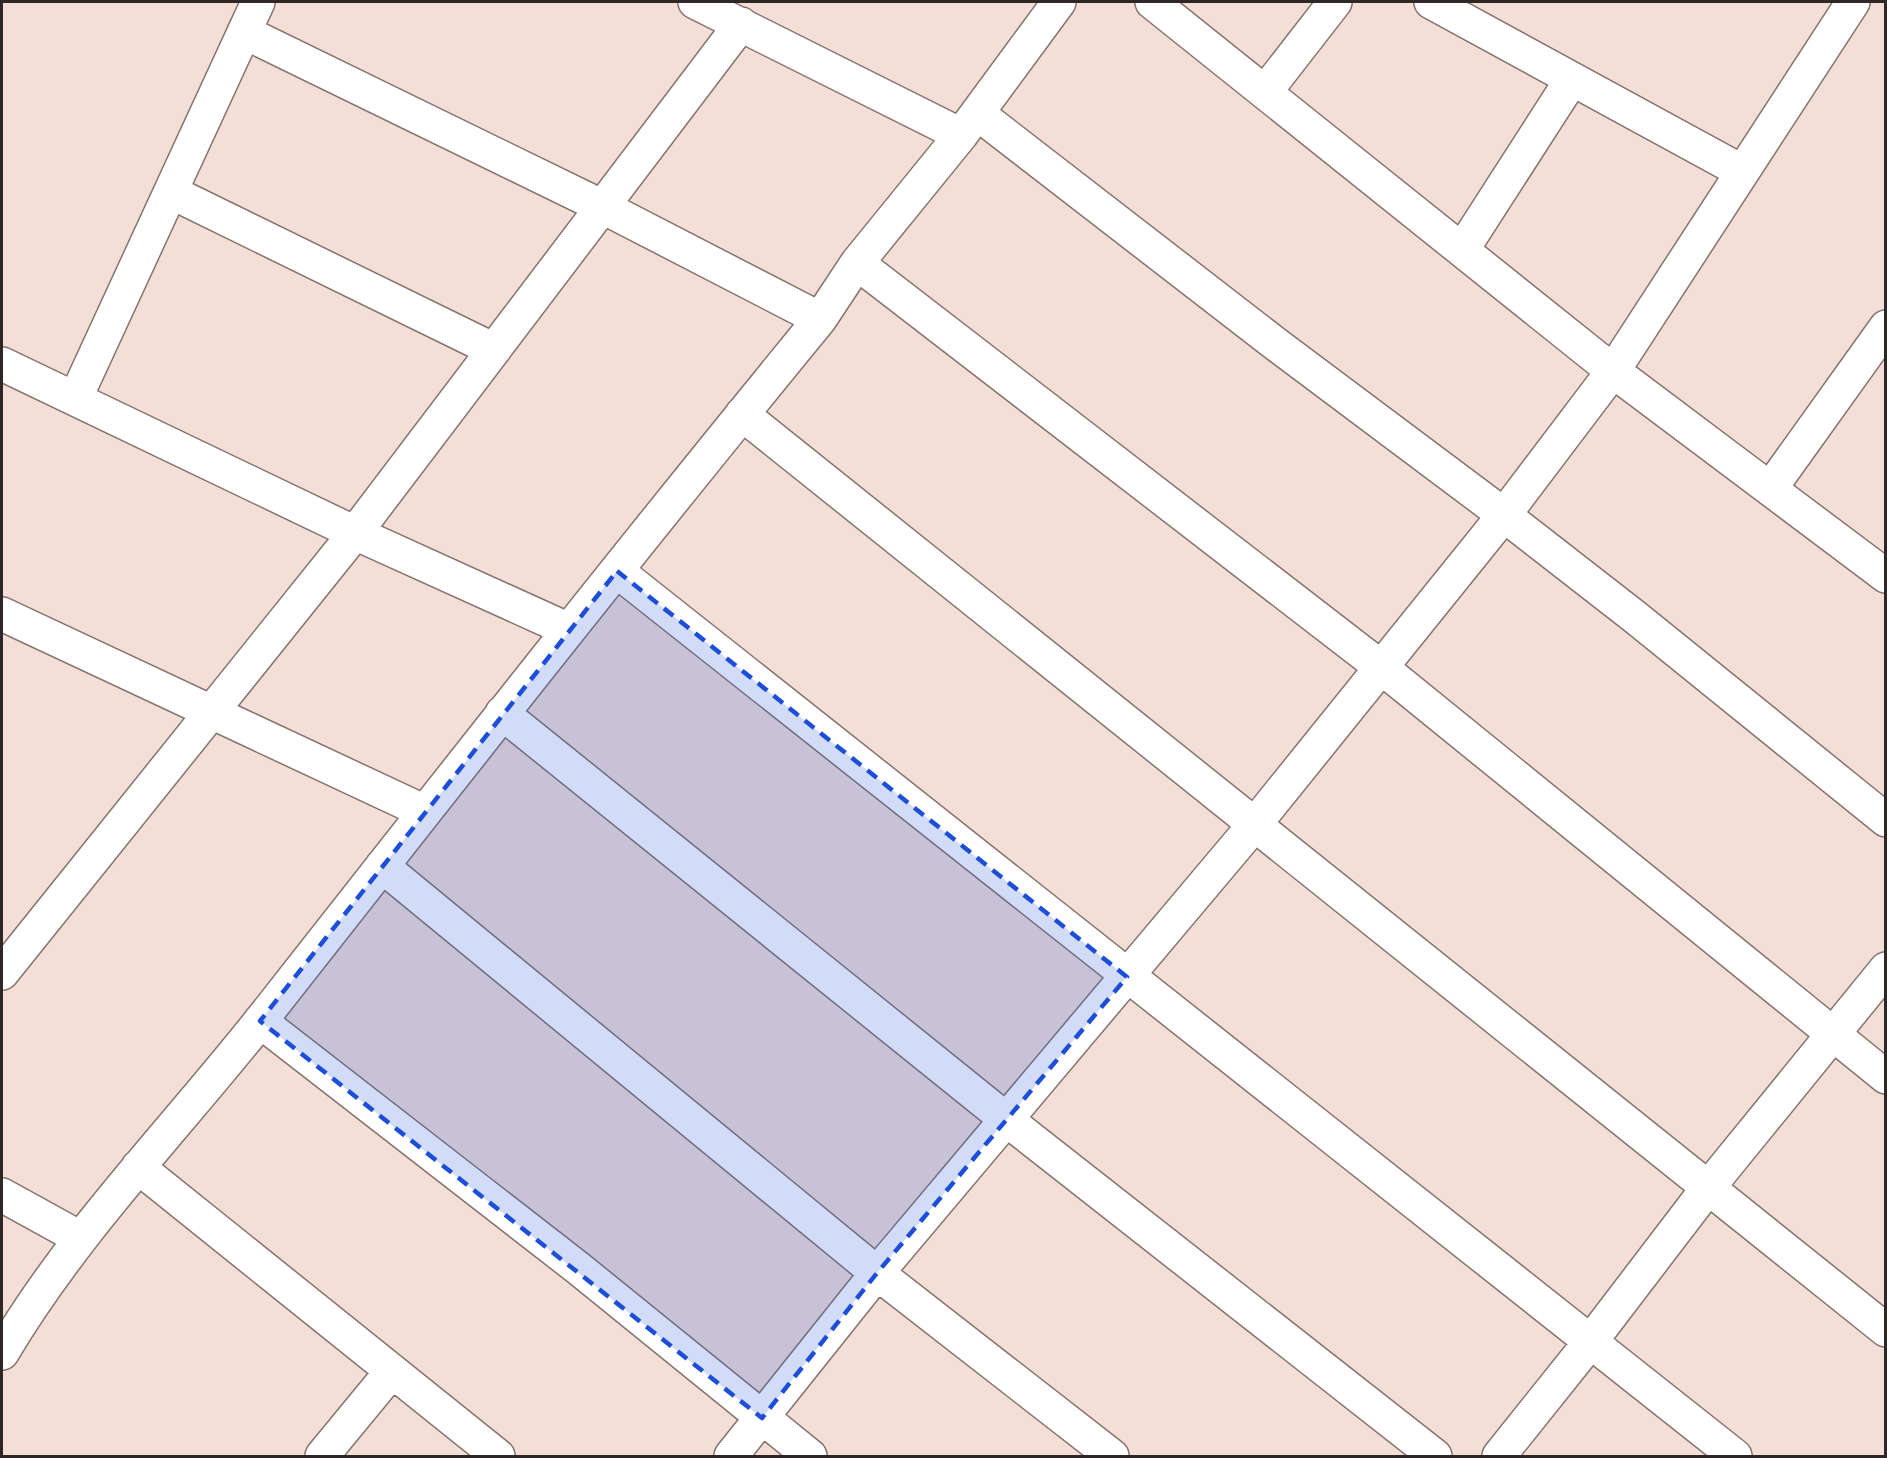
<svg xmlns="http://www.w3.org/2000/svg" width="1887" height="1458" font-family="Lato,sans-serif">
<rect width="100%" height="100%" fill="#f3dfd7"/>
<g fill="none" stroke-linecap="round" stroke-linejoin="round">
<defs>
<path id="street" d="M695,2l266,133
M1152,2l461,369 273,205
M1431,2l310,169
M244,32l359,175 217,112
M1265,92l70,-90
M977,113l300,232 227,170 131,102 251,203
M171,192l323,158
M1462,250l110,-171
M857,263l525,405 504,409
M2,364l353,169 214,97
M75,399l183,-397
M742,414l1144,916
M1770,489l116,-162
M617,571l1118,885
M2,614l421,197
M502,713l505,407 428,336
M382,866l495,407 235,183
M2,973l353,-440 386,-509
M260,1021l318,247 232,188
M138,1167l360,289
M2,1195l78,43
M2,1353c73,-123 175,-226 264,-339 183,-233 366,-466 554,-695l37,-56 104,-128 98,-133
M322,1456l70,-85
M731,1456l146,-183 378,-449 249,-309 109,-144 240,-369
M1499,1456l92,-115 116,-152 179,-220"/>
</defs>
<use href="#street" stroke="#85736d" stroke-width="36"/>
<use href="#street" stroke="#fff" stroke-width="33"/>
</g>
<path fill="#1d4ed8" fill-opacity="0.2" stroke="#1d4ed8" stroke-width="4.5" stroke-dasharray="12 8" stroke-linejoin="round" d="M617,571l510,406 -250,296 -115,145 -502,-397z"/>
<rect width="1887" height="1458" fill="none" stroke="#2f2725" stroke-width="6"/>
</svg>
